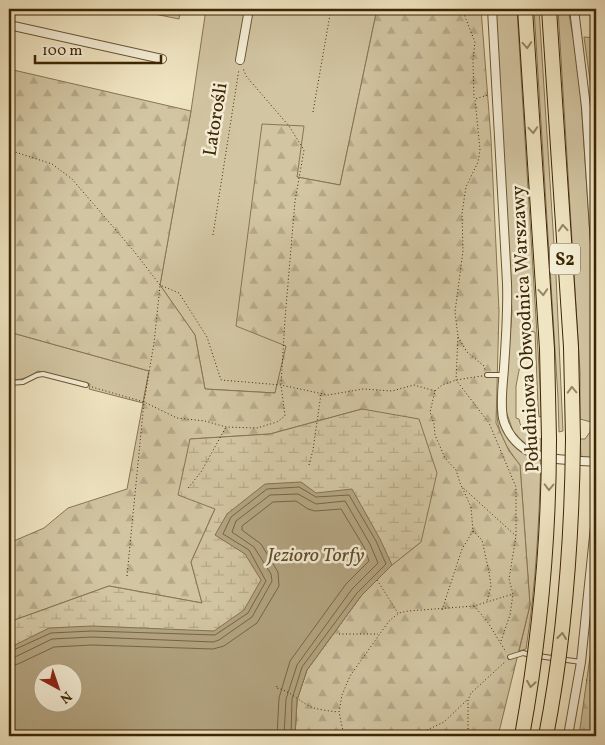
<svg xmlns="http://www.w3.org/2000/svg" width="605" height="745" font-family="Vollkorn,serif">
<defs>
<pattern id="forest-firs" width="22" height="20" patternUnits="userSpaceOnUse" patternTransform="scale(1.25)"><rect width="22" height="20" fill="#d2c5a2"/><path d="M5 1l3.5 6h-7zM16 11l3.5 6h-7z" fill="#b5a98a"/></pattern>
<pattern id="wetland-marsh" width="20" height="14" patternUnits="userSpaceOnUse" patternTransform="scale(1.25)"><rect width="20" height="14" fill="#d2c5a2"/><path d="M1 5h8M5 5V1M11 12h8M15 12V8" fill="none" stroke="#b5a98a"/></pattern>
</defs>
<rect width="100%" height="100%" fill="#f0e5c2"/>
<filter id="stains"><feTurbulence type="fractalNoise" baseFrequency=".004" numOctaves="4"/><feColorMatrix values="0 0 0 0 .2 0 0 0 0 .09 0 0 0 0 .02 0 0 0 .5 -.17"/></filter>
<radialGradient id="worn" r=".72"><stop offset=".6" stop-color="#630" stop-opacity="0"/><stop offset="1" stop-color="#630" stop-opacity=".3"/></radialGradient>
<path fill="#d2c5a2" stroke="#887652" d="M130,9h51l-2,10z
M206,9l37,5 1,-5h133l-37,176 -43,-8 -34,-53 24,222 -12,47 -70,-4 -10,-54 -35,-50 31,-174z
M495,9h22l25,407 -3,1 -1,-11 -3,-74 -11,-2v15l-8,41v32l3,1c2,13 11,16 22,20v12l-11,-4 -10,-8 -7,-8 -7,-20 -1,-15 7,-84z
M534,9h5l17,267 7,155 -4,1 -1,-34z
M558,9h10l11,61 17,257v127l-5,4 -10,-1 -1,-18h5l5,-7 1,-10 -11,-3v-47z
M9,332l140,39 -6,32 -54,-14 1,-5 -52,-13c-10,7 -17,9 -29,9z
M497,410c6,27 16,41 44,49 -2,63 -5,127 -15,190l-7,2 11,-46 -10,-140c-13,-17 -24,-33 -23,-55z"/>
<path fill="url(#forest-firs)" stroke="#887652" d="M377,9h104l10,130 8,172 -3,112 13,28 11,14 10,140 -32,131h-203l2,-36 10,-30 54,-74 31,-31 29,-23 -59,-133 -92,25 -80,5 25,70 -24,53 11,41 -93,-17 -100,36v-79l35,-15 24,-20 59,-19 22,-118 -140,-39v-263l182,42 -31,174 35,50 10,54 70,4 11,-47 -50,-20 26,-202 42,2 -7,51 43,8z
M584,37l12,1v120l-3,-56z
M596,613v123h-17z"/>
<path fill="url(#wetland-marsh)" stroke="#887652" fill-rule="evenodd" d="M362,409l57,10 18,54 -16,69 -29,23 -31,31 -54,74 -10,30 -2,36h-286v-114l100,-36 93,17 -11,-41 24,-53 -37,-14 12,-56 80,-5zM42,672h30v30h-30z"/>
<path fill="#b3a481" stroke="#84724f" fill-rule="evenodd" d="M301,482l15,11 36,-4 28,50 12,26 -31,31 -54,74 -10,30 -2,36h-286v-88l40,-20 43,-2 122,5 30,-21 17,-30 -16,-26 -30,-19 12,-21 38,-30zM42,672h30v30h-30z"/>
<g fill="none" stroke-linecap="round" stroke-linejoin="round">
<path stroke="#786542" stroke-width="1" d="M9,652l42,-19 41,-2 123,4 33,-22 18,-32 -17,-31 -26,-16 8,-17 36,-28 32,-2 17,10 33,-2 27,46 10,23 -29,29 -55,74 -10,32 -1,37
M9,658l6,-1 37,-18 40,-2 121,5 6,-2 33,-23 20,-36 -1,-7 -17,-27 -22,-15 4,-11 34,-26 28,-1 18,10 29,-3 25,43 8,19 -26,26 -55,76 -11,34 -2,37
M9,666l9,-2 36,-17 38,-2 121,4 11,-3 33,-23 22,-37 -1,-14 -17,-28 -19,-14v-4l31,-24 23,-1 12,8 7,2 26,-2 23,38 5,14 -23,23 -56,77 -11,37 -2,38"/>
<defs>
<path id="service" d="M487,375h17
M9,383l14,-1 14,-7 6,-1 43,11
M538,656l43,6
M510,657l13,-4 8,2"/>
<path id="minor" d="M492,9l15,274c1,28 -1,56 -3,85 -1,16 -4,34 -1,50 3,14 13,26 25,33 21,10 46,9 68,11
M574,9l12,98 10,151
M9,25l153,34
M240,60l9,-51
M568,736l13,-74 15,-145"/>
<path id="motorway" d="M525,9l22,340 2,90
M549,9l22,338 2,92"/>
</defs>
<use href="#service" stroke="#6a5633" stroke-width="6"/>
<use href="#minor" stroke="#6a5633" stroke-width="10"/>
<use href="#motorway" stroke="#3d2603" stroke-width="16"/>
<path stroke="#3d2603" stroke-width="1" stroke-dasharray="1 2.5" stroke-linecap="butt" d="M462,9l13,33 -2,18 1,38
M313,112l18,-103
M9,150l43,14 20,15 61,71 27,35 19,8 28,44 14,43 60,5 47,10 35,-6 29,2 22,-6 21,6
M213,235l26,-166
M458,337l9,15 17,14 1,4
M482,376l-26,4 -14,5 -7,6 -5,21 4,12 1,11 10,23 11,12 5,16 55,50
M92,387l52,15 33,16 28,3 21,6 31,1 20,-6 8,-6 -4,-31 4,-66 10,-118 9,-51 -15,-24 -43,-50 -3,-8
M309,465l4,-15 8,-56
M188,488l13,-16 25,-45
M473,531l9,9 7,32 2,14 -4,15
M127,576l17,-174 10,-59 6,-57
M377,580l21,33
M474,606l13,15 19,31
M442,610l20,-61 11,-18 -2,-24 -9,-20
M339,634h39
M501,641l9,-26 3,-21
M586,680l10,2
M277,686l-1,2c14,2 24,15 38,20 7,2 16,3 24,4
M344,736l-5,-24 3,-17 8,-19 39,-55 10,-8 9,-2 66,-5 39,-12 -4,-15 7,-43v-49l-27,-64 -33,-43 2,-44 -3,-24 8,-61 -1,-38 4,-26 12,-25 2,-12 -5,-51 13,-4
M414,736l30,-14 23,-22
M468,736v-36l3,-7 35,-32"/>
<use href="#service" stroke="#f5eed7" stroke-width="4"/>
<use href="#minor" stroke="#f5eed7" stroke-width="8"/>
<use href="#motorway" stroke="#f0e5c2" stroke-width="14"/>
<defs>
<path id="motorway-bridge" d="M522,736c18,-99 27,-197 27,-297
M546,736c19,-98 26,-197 27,-297"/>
</defs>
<use href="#motorway-bridge" stroke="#3d2603" stroke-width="16" stroke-linecap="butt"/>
<use href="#motorway-bridge" stroke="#f0e5c2" stroke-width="14"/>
</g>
<defs><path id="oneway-chevron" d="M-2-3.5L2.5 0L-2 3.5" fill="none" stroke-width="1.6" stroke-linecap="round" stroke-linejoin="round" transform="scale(1.25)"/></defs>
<g stroke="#968662">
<use href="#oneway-chevron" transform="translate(527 45) rotate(86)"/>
<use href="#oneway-chevron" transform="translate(533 130) rotate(86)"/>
<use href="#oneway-chevron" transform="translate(563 228) rotate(-94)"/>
<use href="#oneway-chevron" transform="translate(543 292) rotate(86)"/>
<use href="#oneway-chevron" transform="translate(572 390) rotate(-92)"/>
<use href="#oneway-chevron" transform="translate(549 487) rotate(91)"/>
<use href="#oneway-chevron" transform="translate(562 636) rotate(-83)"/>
<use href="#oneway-chevron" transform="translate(531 684) rotate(99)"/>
</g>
<g text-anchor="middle" stroke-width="5" stroke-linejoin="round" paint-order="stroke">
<rect fill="#f5eed7" stroke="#746243" stroke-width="1" x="550" y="243.5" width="30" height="31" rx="4"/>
<g font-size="18" font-weight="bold" fill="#3d2603">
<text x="565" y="265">S2</text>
</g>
<g font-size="19" fill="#3d2603" stroke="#f5eed7">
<text transform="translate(214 119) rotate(-81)" y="7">Latorośli</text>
<text transform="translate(524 329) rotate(-93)" y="7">Południowa Obwodnica Warszawy</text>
</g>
<g font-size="20" font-style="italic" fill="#604c29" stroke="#f5eed7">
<text x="316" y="561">Jezioro Torfy</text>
</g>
</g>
<rect width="605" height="745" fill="none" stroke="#f0e5c2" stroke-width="30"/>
<rect x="10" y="10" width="585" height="725" fill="none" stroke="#3d2603" stroke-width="2.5"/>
<rect x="15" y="15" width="575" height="715" fill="none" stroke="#3d2603"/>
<g transform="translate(58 688) rotate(140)"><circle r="24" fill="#f5eed7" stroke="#ab9e82"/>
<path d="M0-4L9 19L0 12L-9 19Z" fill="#8f2418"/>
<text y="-8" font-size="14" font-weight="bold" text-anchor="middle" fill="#3d2603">N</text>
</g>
<path d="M35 55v8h126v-8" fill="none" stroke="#3d2603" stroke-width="2.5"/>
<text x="42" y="55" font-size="15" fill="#3d2603" stroke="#f5eed7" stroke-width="4" paint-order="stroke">100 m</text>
<rect width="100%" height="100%" filter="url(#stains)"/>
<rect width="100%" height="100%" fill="url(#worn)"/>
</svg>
